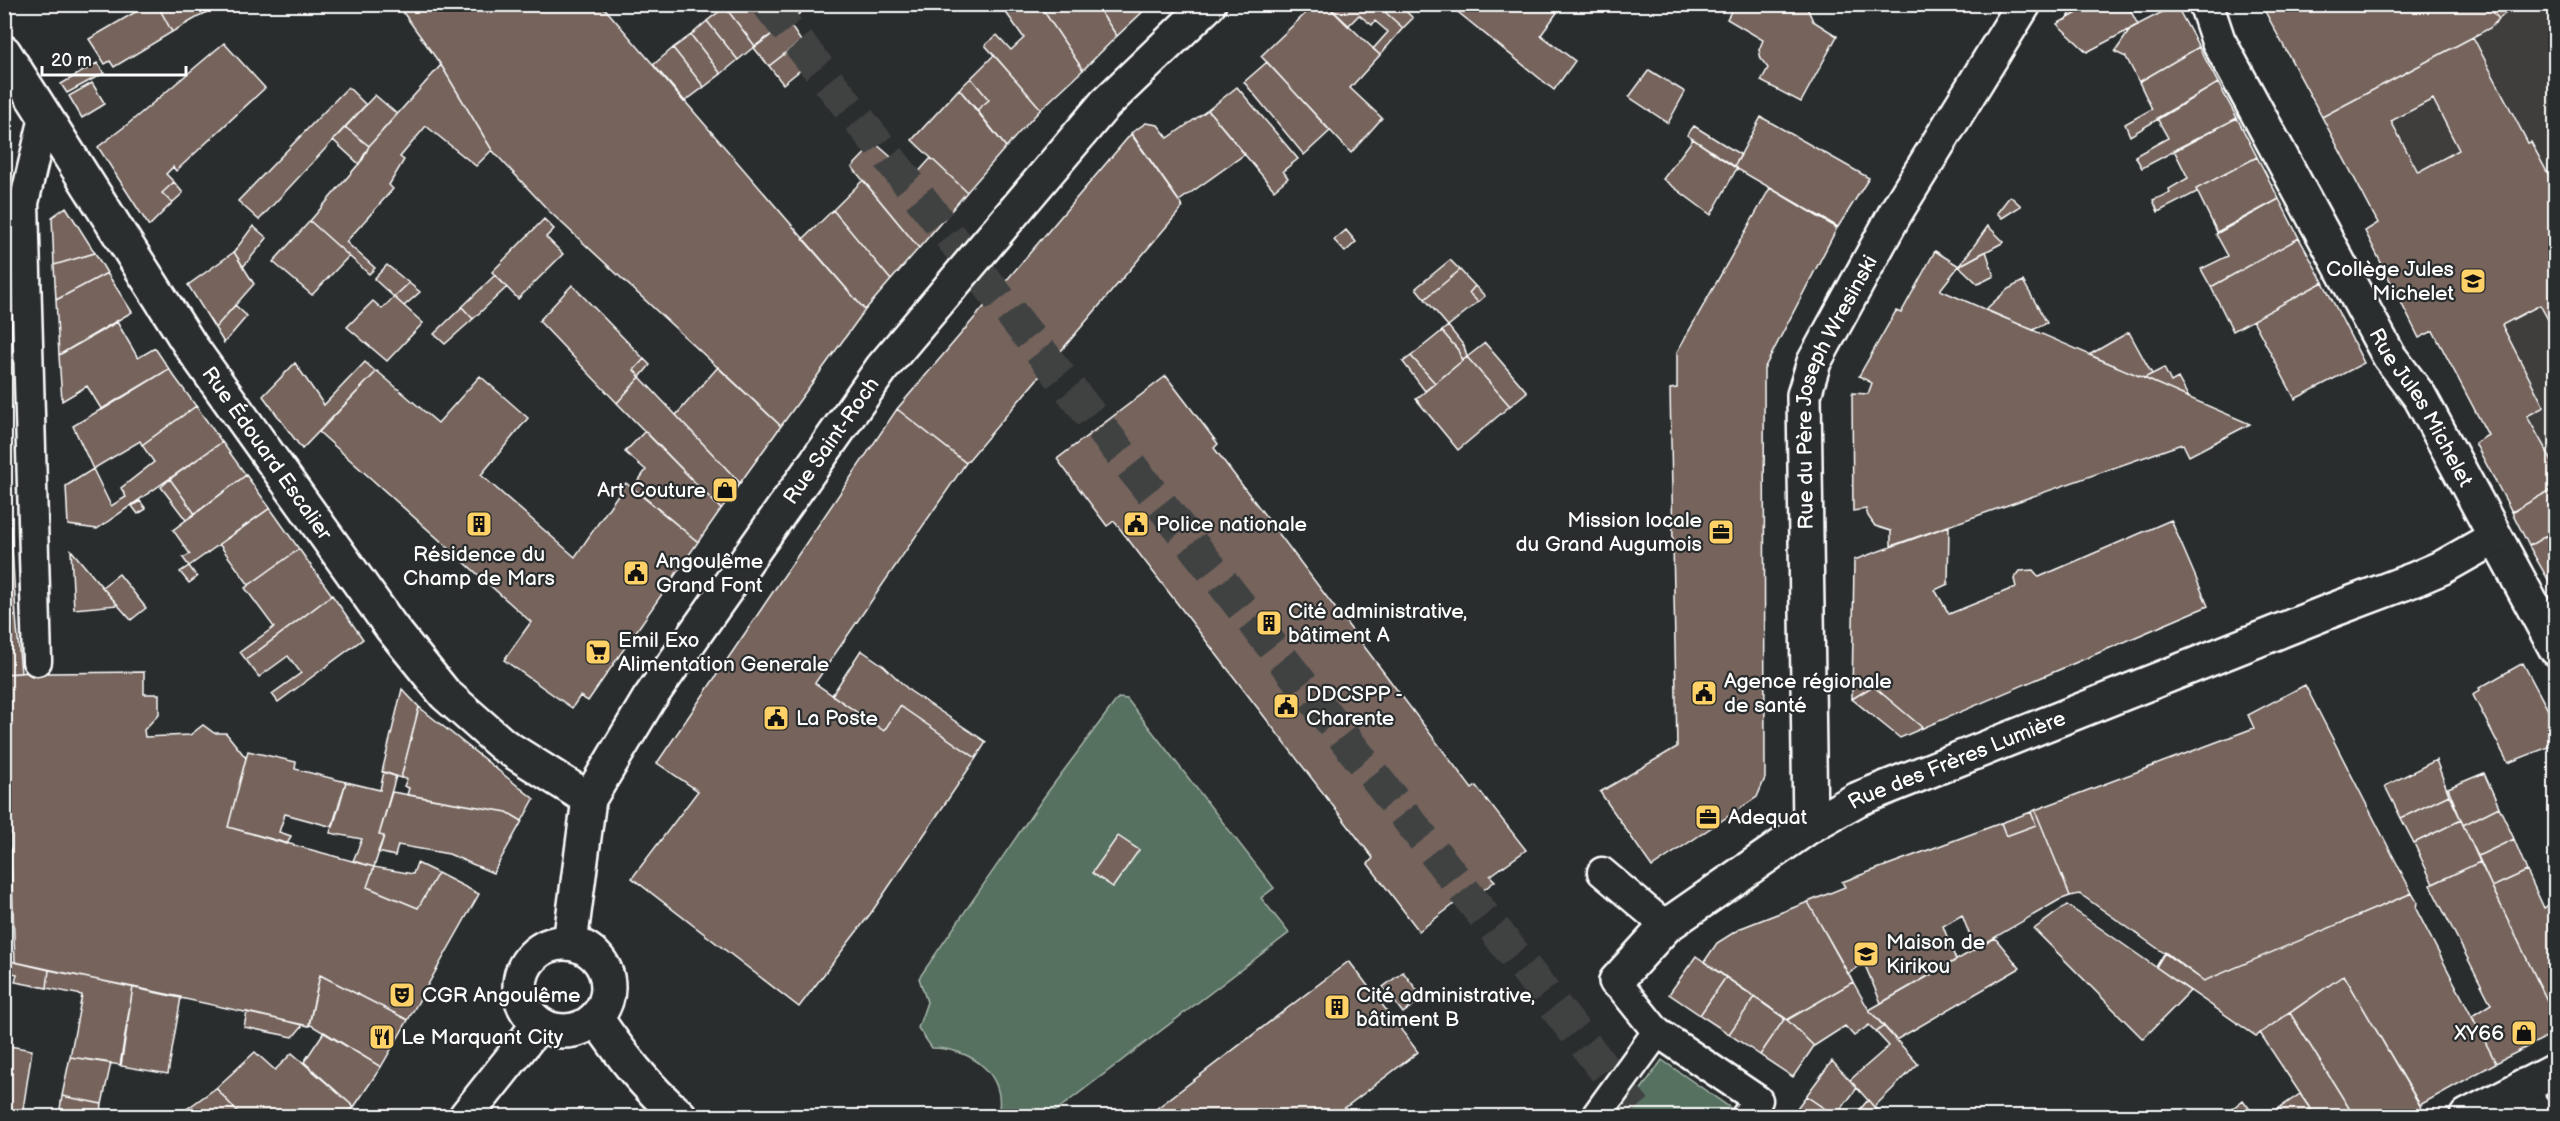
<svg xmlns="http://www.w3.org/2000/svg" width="2560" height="1121" viewBox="0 0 2560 1121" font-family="'Balsamiq Sans',sans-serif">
<rect width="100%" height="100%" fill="#2a2d2e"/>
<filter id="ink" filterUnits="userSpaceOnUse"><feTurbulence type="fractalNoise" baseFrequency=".0167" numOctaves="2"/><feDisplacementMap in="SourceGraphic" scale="12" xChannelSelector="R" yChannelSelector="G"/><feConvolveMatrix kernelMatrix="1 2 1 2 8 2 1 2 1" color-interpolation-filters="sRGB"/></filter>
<g filter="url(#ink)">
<path fill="#403d3c" d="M2261 5H2486L2499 19 2516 5H2551L2555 7V487L2512 512 2475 443 2487 435 2378 223Z"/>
<path fill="#56715f" stroke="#aab8af" stroke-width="1.5" d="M1118 698 1127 699 1274 888 1261 898 1289 933 1049 1116H998C1007 1074 971 1048 932 1048L918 1028 927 1002 919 978 1044 797Z
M1662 1060 1732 1109 1727 1116H1622Z"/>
<path fill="#74635c" stroke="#fff" stroke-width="1.5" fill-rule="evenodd" d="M149 4H157L172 32 114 67 110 61 105 64 89 39Z
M157 4H221L172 32Z
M397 4H601L865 310 781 426 550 212 492 150 441 65Z
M729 4H751L772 34 755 46 725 7Z
M751 4H777L788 22 772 34Z
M777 4H804L807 8 788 22Z
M1000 4H1039L1083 70 1041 109 985 45 997 35 1011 50 1024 38Z
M1039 4H1095L1117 36 1083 70Z
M1095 4H1151L1117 36Z
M1301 4H1326L1380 55 1350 88 1382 118 1351 153 1261 56 1308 11Z
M1326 4H1376L1403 28 1380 55 1373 49 1388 32 1375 21 1372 25 1359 15 1348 26Z
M1376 4H1398L1413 18 1403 28Z
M1448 4H1563L1541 35 1575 61 1554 90Z
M1735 4H1811L1808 10 1813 21 1837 36 1801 102 1761 81 1768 68 1761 59 1759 50 1763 40 1727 19Z
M2076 4H2093L2067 19Z
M2093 4H2127L2138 25 2087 52 2057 24Z
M2261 4H2486L2499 19 2490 28 2322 117Z
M2490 4H2516L2499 19 2488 7Z
M2176 5 2199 47 2139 82 2126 57 2115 52 2131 28Z
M725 7 755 46 738 60 707 21Z
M707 21 738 60 721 74 691 35Z
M788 22 801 41 769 66 754 48Z
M691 35 721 74 704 87 673 48Z
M2473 37 2528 143 2531 142 2556 189V334L2540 305 2502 325 2544 407 2527 416 2556 468V487L2512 512 2475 443 2488 435 2433 331 2419 338 2365 231 2378 223 2322 117ZM2433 99 2459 150 2418 172 2391 121Z
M801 41 814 59 783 84 769 66Z
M224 43 265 88 176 171 173 167 166 174 174 182 162 193 172 203 149 226 98 147 128 124Z
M2199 47 2218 83 2130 136 2125 124 2152 109 2139 82Z
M673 48 704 87 684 102 653 65Z
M994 55 1041 109 1006 147 977 110 989 100 971 78Z
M1267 62 1330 131 1304 155 1244 82Z
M97 63 104 73 67 93 61 84Z
M441 65 492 150 476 166 426 126 400 157 404 160 389 185 393 189 346 242 375 268 369 274 310 221 363 159 369 146Z
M1649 70 1685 92 1668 123 1629 97Z
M971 78 989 100 977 110 959 89Z
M92 83 105 104 82 118 69 96Z
M2218 83 2237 118 2142 168 2135 156 2168 138 2157 118Z
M348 87 366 105 259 220 238 201Z
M1237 87 1298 159 1283 171 1288 178 1274 190 1208 110Z
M959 89 1006 147 967 192 912 140Z
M375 95 397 114 369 146 345 127Z
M1208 110 1245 154 1179 201 1131 133 1146 123 1158 125 1168 138Z
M1761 117 1869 178 1838 227 1734 167Z
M2237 118 2257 157 2196 189 2197 192 2158 212 2153 200 2170 193 2169 189 2188 178 2174 150Z
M1694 126 1741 155 1734 167 1687 135Z
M345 127 369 146 359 164 333 140Z
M1131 134 1183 207 966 463 897 409Z
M1693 139 1737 168 1711 215 1663 179Z
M875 143 914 177 931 158 967 192 919 248 852 167Z
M2257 157 2279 199 2217 232 2196 189Z
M863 180 919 248 891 280 833 210Z
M174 182 183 193 172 203 162 193Z
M1770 188 1837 228 1764 369 1765 778 1757 797 1652 867 1600 792 1677 747 1670 389 1677 388V352Z
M2010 196 2021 206 2002 218 1997 213Z
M2279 199 2299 238 2211 287 2201 269 2228 256 2216 234Z
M66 207 95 253 54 265 52 217Z
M833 210 891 280 865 310 803 239Z
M544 219 554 229 546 237 563 254 518 299 492 272Z
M310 221 349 256 312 295 273 262Z
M253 226 267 238 243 267 234 252Z
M1988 226 2004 242 1959 266 1973 247Z
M1346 230 1356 242 1345 252 1334 240Z
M2299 238 2323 282 2233 331 2211 287Z
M1935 251 1959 266 1940 290 2250 424 2189 456 2183 444 2179 445 1891 546V531L1875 526 1868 516 1866 509 1853 511 1852 393 1868 394 1872 383 1859 376 1896 311 1901 313Z
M1986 251 1994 276 1978 284 1959 266Z
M234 252 254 284 215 328 188 285Z
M95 253 107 273 56 300 54 265Z
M1450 260 1460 270 1425 299 1416 288Z
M387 265 409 283 394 297 374 279Z
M1460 270 1475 286 1469 293 1478 302 1448 326 1425 299Z
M107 273 132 312 59 355 56 300Z
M495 275 507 287 473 319 462 307Z
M2023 281 2047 323 2033 330 1985 310 2008 289Z
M2323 282 2364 363 2295 399 2253 320Z
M409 283 420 292 404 306 394 297Z
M572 285 644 359 634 370 640 377 617 403 539 321Z
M1475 286 1485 296 1478 302 1469 293Z
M394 297 423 323 387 361 347 327 373 301 382 309Z
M235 305 247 316 224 343 215 328Z
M462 307 473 319 445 344 434 334Z
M117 322 138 358 155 348 169 369 102 410 87 386 62 401 59 355Z
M1448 326 1464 346 1467 357 1462 361 1458 350 1442 331Z
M1442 331 1458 350 1462 361 1435 383 1411 356Z
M2129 332 2152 374 2144 378 2089 355Z
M1485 343 1527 392 1510 406 1467 357Z
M1411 356 1435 383 1425 391 1403 362Z
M1467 357 1510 406 1458 450 1416 399Z
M644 359 650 365 640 377 634 370Z
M365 362 376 372 302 449 263 396 295 363 324 405Z
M718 367 781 426 740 483 676 415Z
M2164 368 2171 382 2178 378 2189 398 2144 378Z
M169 369 196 406 142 445 140 441 93 469 73 426Z
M377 371 438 423 480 376 528 418 481 475 575 557 626 483 698 542 588 701 580 696 572 708 504 660 531 622 319 432Z
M1166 376 1218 444 1214 448 1472 789 1476 786 1526 850 1490 876 1495 881 1482 891 1478 886 1419 931 1368 864 1373 858 1114 521 1107 526 1057 459Z
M640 377 740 483 721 509 617 403Z
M196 406 222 442 97 529 68 525 66 486 93 469 111 506 126 497 121 488 154 462 142 445Z
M897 409 966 463 815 683 884 731 900 706 976 758 871 913 799 1007 632 878 698 791 657 763Z
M5 421 16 616H4V421Z
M645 431 721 509 698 542 633 488 646 470 625 452Z
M222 442 246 475 195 514 170 479Z
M246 475 270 508 189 566 183 558 190 554 173 530Z
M170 479 195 514 186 520 161 487Z
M2556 487V530L2529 546 2512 512Z
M140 501 146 509 138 514 132 506Z
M270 508 299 549 249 585 219 544Z
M2171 520 2208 606 1923 728 1873 686 1852 699 1854 560 1949 526 1948 584 1935 590 1949 614 2016 587 2014 579 2020 571 2033 570 2039 577Z
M2556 530V579L2550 583 2529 546Z
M299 549 332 595 246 660 240 652 274 627 245 588Z
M71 550 102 587 118 605 74 609Z
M189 566 197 577 189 583 180 572Z
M119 574 146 608 131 620 102 587Z
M332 595 363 639 278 702 272 694 301 673 288 656 259 677 246 660Z
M4 616H16L21 673 4 674Z
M861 650 884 666 910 691 986 742 976 758 900 706 884 731 832 695Z
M2523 663 2556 725V744L2508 763 2473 695 2480 690 2479 688Z
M48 671V673L144 672V694H159V714L144 730 145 737 190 735 203 725 214 733H226L246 758 228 827 374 867 367 887 418 908 438 873 479 894 408 1020 320 975 309 1026 15 962 4 674Z
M2305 685 2412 893 2204 981 2080 894 2070 896 2035 810 2254 728 2248 715Z
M1873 686 1923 728 1900 738 1852 699Z
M402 689 419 707 401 778 382 772Z
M419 707 534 799 522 821 507 812 407 795 409 788 404 786 407 779 401 778Z
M4 742H7L9 801 4 802Z
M248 751 296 762 295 769 346 782 333 827 285 814 279 832 291 836 287 844 228 827Z
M2436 760 2449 795 2401 818 2385 786Z
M384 772 396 776 379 835 384 836 374 867 353 861 362 839 330 833 346 782 380 790Z
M2484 773 2499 807 2463 825 2448 788Z
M392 792 507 812 522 821 493 873 449 854 398 845 395 856 378 852 384 836 379 835Z
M2449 795 2461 820 2414 843 2401 818Z
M2499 807 2514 839 2478 856 2463 825Z
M2035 810 2070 896 2059 900 1975 949 1962 915 1943 926 1956 960 1881 1003 1864 963 1848 974 1808 902 1845 887 1842 882 2001 823 2006 836 2036 825 2031 812Z
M2031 812 2036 825 2006 836 2001 823Z
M2461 820 2480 862 2433 884 2414 843Z
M1118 836 1139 850 1113 887 1092 873Z
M2514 839 2527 871 2492 887 2478 856Z
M2480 862 2556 1019V1032L2496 1063 2472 1016 2491 1004 2430 885Z
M417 863 438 873 418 908 367 887 374 867 413 874Z
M2527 871 2544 908 2556 899V1019L2492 887Z
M2412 893 2417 902 2416 909 2496 1063 2420 1105 2344 975 2256 1036 2156 967 2165 952 2204 981Z
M1808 902 1853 982 1787 1020 1704 962 1717 943 1741 928Z
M2067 905 2190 991 2143 1039 2034 929Z
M1995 938 2020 968 1896 1040 1869 1010Z
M1696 956 1726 977 1700 1015 1669 994Z
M10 961 49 970 47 988 15 982 17 974 8 972Z
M1349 961 1418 1052 1334 1116H1147Z
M49 970 133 987 120 1065 70 1057 82 995 47 988Z
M1403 972 1423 998 1403 1013 1383 987Z
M320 975 408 1020 381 1067 309 1024Z
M2344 975 2422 1109 2413 1116H2354L2290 1013Z
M1726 977 1755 997 1729 1034 1700 1015Z
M1853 982 1869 1010 1884 1026 1876 1032 1869 1025 1854 1036 1845 1026 1814 1046 1787 1020Z
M133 987 181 997 168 1074 121 1066Z
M1755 997 1785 1018 1760 1055 1729 1034Z
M247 1012 303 1025 293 1037 244 1027Z
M2290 1013 2354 1116H2315L2260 1033Z
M1785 1018 1814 1046 1793 1077 1760 1055Z
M1884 1026 1918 1064 1874 1107 1850 1080 1889 1046 1876 1032Z
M324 1032 381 1067 354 1107 304 1062Z
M4 1045 32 1050 22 1116H4Z
M255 1052 275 1070 292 1053 354 1107 344 1116H241L216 1088Z
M70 1057 111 1063 102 1104 62 1096Z
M1832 1061 1857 1088 1836 1116 1806 1096Z
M216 1088 241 1116H177Z
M2300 1094 2315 1116H2266L2282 1106Z
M62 1096 102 1104 100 1116H59Z
M1806 1096 1835 1116H1791Z
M1868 1100 1874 1107 1883 1116H1860L1857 1113Z
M2243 1100 2255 1116H2223Z"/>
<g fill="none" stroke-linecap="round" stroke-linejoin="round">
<path stroke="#3f4243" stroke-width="33" stroke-dasharray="33 16" stroke-linecap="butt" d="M768 4 1641 1116"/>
<g stroke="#fff" stroke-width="33">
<path id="lane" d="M37 661 24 203 44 117
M1602 872 1666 926
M1657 1032 1758 1100 1746 1116
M1596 1116 1657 1032 1616 981"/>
</g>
<g stroke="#fff" stroke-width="38">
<g id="street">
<path id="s1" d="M2206 4 2218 40 2389 356 2420 397 2556 649"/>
<path id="s2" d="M4 52 190 345 391 627 445 694 503 745 589 799"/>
<path id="s3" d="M1810 826 1804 395 1814 362 1896 212 2024 4"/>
<circle cx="564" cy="987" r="44"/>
<path id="s4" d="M570 943 589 799 649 699 882 368 1105 104 1209 4"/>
<path id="s5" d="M1616 981 1666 926 1810 826 1858 799 2330 611 2415 579 2443 567 2494 538"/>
<path d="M596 1018C622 1056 645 1086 680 1116"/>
<path d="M2523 1086 2531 1106 2540 1116"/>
<path d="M466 1116 539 1024"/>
<path d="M2467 1116 2556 1070"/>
</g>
</g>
<use href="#lane" stroke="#2a2d2e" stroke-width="28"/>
<use href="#street" stroke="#2a2d2e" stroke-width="33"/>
</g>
</g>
<defs>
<g id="school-square" transform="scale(1.35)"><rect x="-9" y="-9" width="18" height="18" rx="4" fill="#ffd166" stroke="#2a2d2e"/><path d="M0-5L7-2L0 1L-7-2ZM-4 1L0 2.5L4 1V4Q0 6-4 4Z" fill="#111"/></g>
<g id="shop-square" transform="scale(1.35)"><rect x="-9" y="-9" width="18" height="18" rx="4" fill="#ffd166" stroke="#2a2d2e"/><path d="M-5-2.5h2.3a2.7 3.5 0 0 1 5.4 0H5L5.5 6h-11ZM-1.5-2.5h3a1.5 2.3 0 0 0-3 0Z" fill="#111"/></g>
<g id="building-square" transform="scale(1.35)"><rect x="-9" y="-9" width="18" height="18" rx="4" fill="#ffd166" stroke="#2a2d2e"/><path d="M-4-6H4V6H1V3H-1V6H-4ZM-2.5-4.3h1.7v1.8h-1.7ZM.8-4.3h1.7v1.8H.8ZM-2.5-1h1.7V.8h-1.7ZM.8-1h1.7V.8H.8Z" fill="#111"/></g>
<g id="civic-square" transform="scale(1.35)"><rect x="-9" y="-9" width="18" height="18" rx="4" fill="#ffd166" stroke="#2a2d2e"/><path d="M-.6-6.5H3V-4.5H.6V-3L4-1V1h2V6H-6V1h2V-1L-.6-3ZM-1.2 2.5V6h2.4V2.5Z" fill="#111"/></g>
<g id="office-square" transform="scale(1.35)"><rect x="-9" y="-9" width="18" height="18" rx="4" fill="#ffd166" stroke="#2a2d2e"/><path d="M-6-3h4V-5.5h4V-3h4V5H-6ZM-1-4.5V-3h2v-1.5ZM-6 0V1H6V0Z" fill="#111"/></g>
<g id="supermarket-square" transform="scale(1.35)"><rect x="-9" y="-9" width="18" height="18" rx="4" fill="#ffd166" stroke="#2a2d2e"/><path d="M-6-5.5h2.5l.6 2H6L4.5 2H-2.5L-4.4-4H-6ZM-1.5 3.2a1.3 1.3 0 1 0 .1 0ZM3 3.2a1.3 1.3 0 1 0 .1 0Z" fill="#111"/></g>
<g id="theatre-square" transform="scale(1.35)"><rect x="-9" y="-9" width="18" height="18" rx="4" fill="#ffd166" stroke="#2a2d2e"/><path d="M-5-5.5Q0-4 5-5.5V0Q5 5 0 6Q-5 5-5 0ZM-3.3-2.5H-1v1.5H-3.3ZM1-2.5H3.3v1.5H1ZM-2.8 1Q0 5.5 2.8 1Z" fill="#111"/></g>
<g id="restaurant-square" transform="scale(1.35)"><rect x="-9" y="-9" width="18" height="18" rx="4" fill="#ffd166" stroke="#2a2d2e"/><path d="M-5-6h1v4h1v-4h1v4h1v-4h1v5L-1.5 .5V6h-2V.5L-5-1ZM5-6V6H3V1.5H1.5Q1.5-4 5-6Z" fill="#111"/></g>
</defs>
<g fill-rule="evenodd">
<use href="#school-square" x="2473" y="281"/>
<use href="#shop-square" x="725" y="490"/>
<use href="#building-square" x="479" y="524"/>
<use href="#civic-square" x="1136" y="524"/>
<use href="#office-square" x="1721" y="532"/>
<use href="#civic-square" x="636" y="573"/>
<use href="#building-square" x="1269" y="623"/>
<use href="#supermarket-square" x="598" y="652"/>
<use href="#civic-square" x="1704" y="693"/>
<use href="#civic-square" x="1286" y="706"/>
<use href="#civic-square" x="776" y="718"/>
<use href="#office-square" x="1708" y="817"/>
<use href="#school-square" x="1866" y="954"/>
<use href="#theatre-square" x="402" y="995"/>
<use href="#building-square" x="1337" y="1007"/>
<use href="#shop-square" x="2524" y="1033"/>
<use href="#restaurant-square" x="382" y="1037"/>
</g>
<g text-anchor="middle" stroke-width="4.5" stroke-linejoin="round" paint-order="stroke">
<g font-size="21" fill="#fff" stroke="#2a2d2e" text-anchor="start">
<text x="2454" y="276" text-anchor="end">Collège Jules<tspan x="2454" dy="24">Michelet</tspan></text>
<text x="706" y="497" text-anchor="end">Art Couture</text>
<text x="1702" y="527" text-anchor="end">Mission locale<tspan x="1702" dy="24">du Grand Augumois</tspan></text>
<text x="1156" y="531">Police nationale</text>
<text x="479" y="561" text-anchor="middle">Résidence du<tspan x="479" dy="24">Champ de Mars</tspan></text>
<text x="656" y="568">Angoulême<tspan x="656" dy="24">Grand Font</tspan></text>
<text x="1288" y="618">Cité administrative,<tspan x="1288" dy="24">bâtiment A</tspan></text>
<text x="618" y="647">Emil Exo<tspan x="618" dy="24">Alimentation Generale</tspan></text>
<text x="1724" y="688">Agence régionale<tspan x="1724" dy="24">de santé</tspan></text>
<text x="1306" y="701">DDCSPP -<tspan x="1306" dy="24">Charente</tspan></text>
<text x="796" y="725">La Poste</text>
<text x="1728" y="824">Adequat</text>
<text x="1886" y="949">Maison de<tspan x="1886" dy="24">Kirikou</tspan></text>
<text x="422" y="1002">CGR Angoulême</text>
<text x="1356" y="1002">Cité administrative,<tspan x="1356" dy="24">bâtiment B</tspan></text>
<text x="2504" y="1040" text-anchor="end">XY66</text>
<text x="401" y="1044">Le Marquant City</text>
</g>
<g font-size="21" fill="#fff" stroke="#2a2d2e">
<text dy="7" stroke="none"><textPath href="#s3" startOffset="441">Rue du Père Joseph Wresinski</textPath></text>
<text dy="7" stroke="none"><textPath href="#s1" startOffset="458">Rue Jules Michelet</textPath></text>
<text dy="7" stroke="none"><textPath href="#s4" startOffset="578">Rue Saint-Roch</textPath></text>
<text dy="7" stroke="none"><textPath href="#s2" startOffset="480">Rue Édouard Escalier</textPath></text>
<text dy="7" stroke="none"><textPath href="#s5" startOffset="411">Rue des Frères Lumière</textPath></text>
</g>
</g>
<rect width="2560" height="1121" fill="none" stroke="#2a2d2e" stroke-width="24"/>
<rect x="12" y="12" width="2536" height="1097" fill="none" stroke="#fff" stroke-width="2" filter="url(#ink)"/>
<path d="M42 66v9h144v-9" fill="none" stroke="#ffffff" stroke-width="3"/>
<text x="51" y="66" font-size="18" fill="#ffffff" stroke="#2a2d2e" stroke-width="4.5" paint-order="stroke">20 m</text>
</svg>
